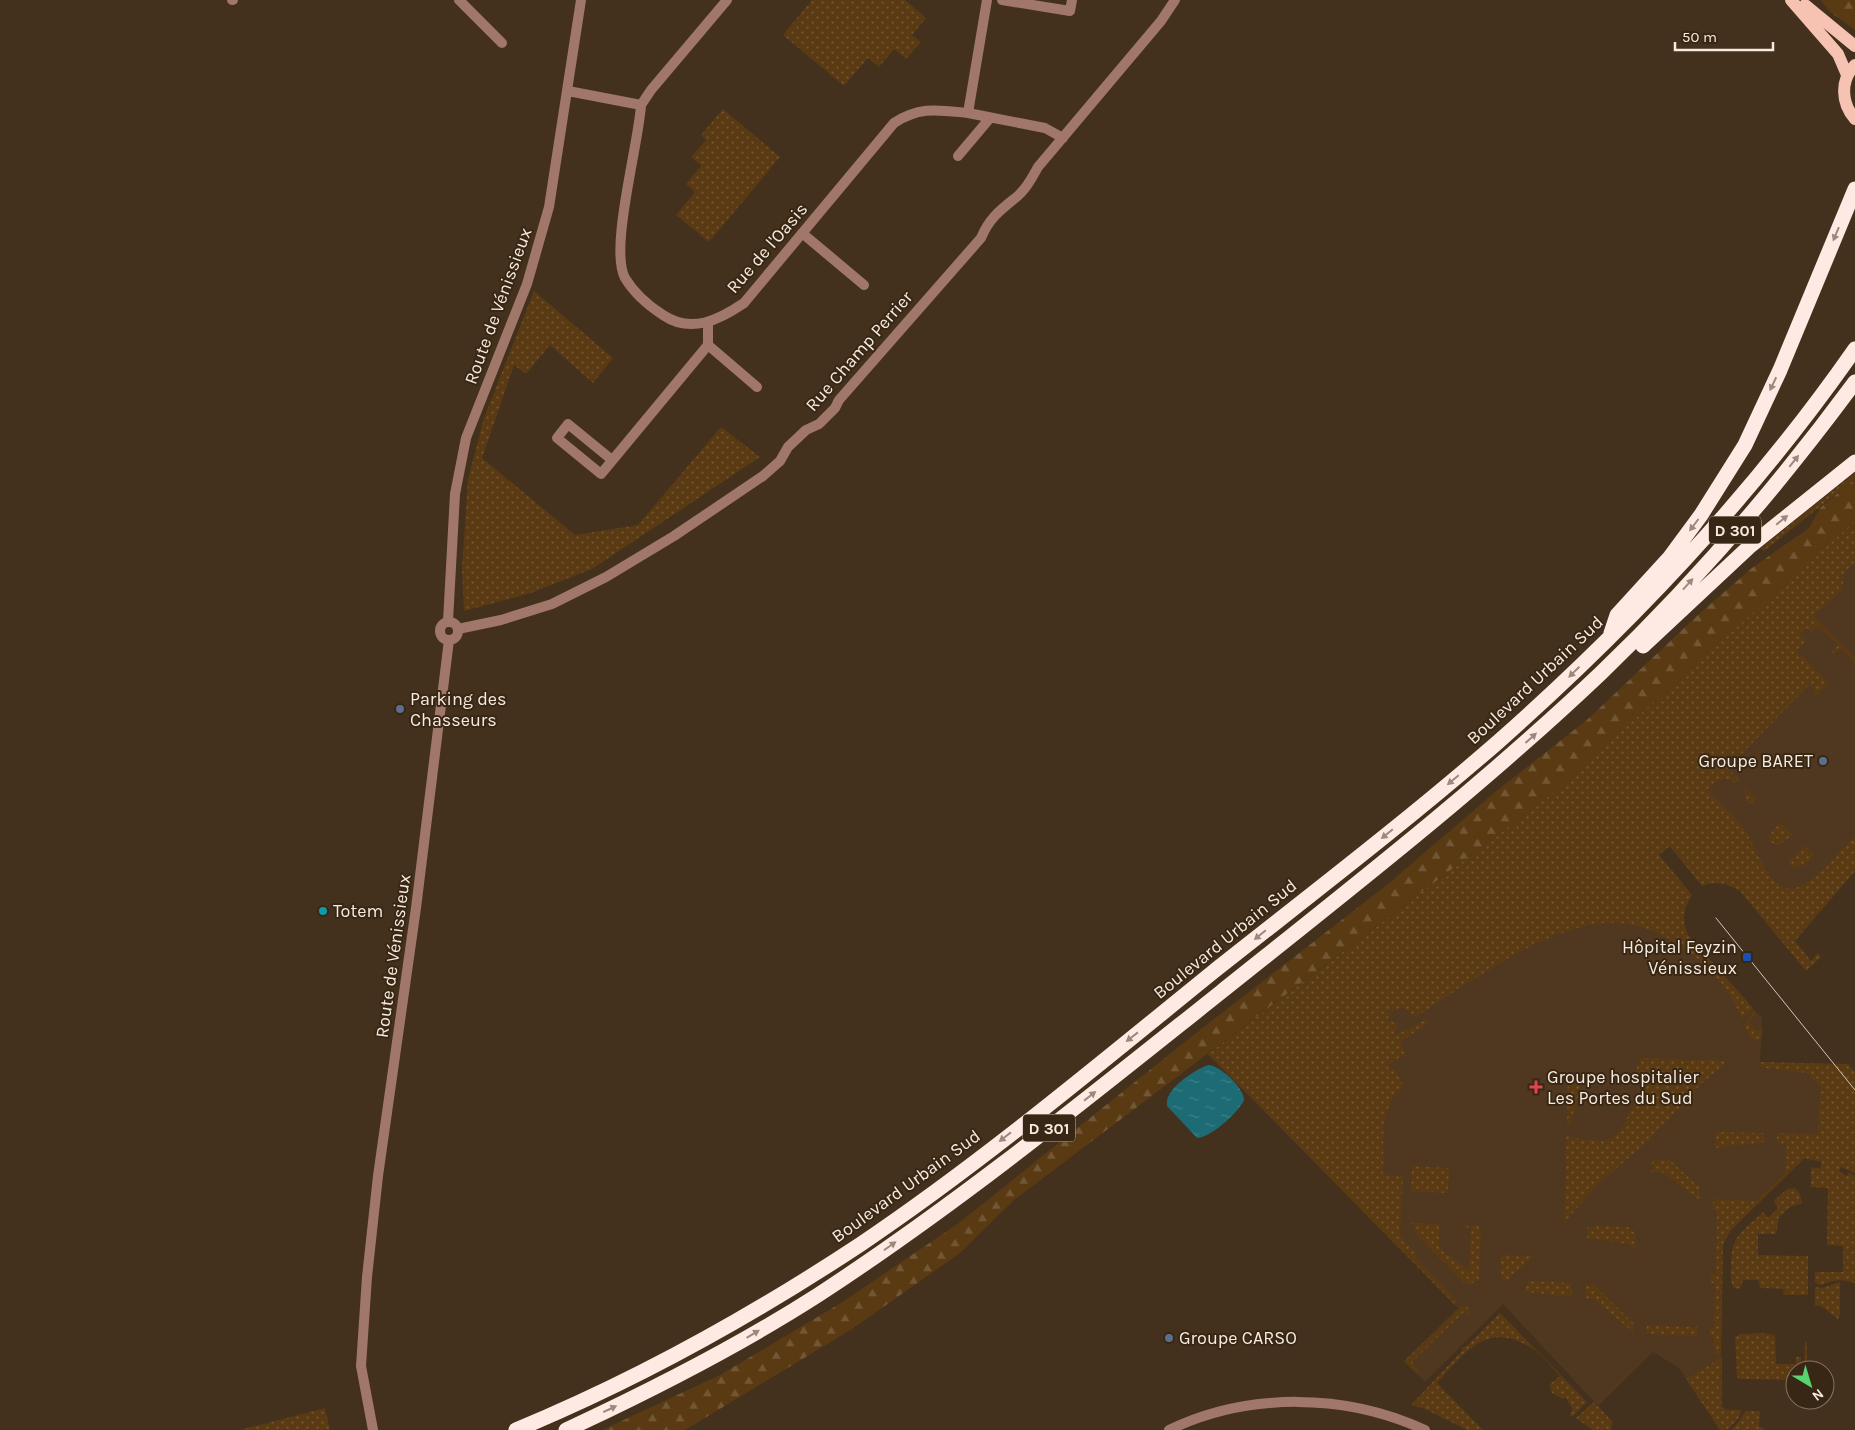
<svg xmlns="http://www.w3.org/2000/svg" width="1855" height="1430" viewBox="0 0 1855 1430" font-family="Karla,sans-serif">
<defs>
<pattern id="grass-dots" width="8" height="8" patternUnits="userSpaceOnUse" patternTransform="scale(1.25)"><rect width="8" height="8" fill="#5a3a13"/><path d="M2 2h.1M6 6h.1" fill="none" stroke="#725735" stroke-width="1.8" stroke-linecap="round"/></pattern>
<pattern id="forest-firs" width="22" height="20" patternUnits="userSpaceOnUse" patternTransform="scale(1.25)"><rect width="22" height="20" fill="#5a3a13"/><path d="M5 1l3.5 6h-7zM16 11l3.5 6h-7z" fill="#725735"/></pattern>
<pattern id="water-ripples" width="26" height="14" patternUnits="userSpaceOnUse" patternTransform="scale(1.25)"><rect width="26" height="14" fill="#1d6b75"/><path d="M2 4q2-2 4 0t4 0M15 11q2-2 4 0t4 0" fill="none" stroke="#3f8088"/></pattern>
</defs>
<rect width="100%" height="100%" fill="#43311d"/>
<path fill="#4f381f" d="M1855 547V844L1769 926 1740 891 1727 884 1709 883 1702 886 1669 846 1659 855 1692 895 1629 832Z
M1547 799 1762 1018 1760 1062 1807 1063 1854 1111 1731 1230 1723 1244 1721 1358 1686 1379 1679 1368 1653 1352 1598 1406 1503 1304 1425 1382 1404 1361 1458 1308 1208 1054Z"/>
<path fill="url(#grass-dots)" d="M812 0H905L926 18 912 35 921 42 906 59 894 49 879 67 868 58 844 86 783 35Z
M723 109 780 157 709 242 676 215 695 192 686 184 701 166 691 157 706 140 701 135Z
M534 291 613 358 593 383 550 345 526 374 514 365 482 458 575 535 638 525 721 427 760 457 592 569 531 593 464 611 462 569 468 480 484 418Z
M1855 473V479L1764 551 1760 549Z
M1855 521V562L1843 574V589L1814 616 1855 657V662L1841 649 1834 654 1832 651 1838 645 1818 626 1811 632 1808 628 1800 633 1806 641 1797 651 1829 683 1815 697 1813 694 1815 690 1809 685 1728 768 1740 781 1735 783 1725 778 1715 782 1707 790C1719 802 1732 814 1742 826 1758 845 1769 905 1805 884 1819 877 1842 848 1855 836V871L1795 941 1811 961 1818 953 1821 957 1806 971 1740 891C1727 884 1716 880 1702 886L1670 846 1659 855 1692 895C1683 908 1682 921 1688 935L1753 1008 1742 1019C1731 991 1710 967 1685 949 1666 936 1643 924 1619 923 1553 919 1470 983 1415 1017L1402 1007 1391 1012 1387 1021 1398 1023 1395 1032 1396 1035 1425 1020 1429 1023 1400 1042 1406 1054 1387 1065 1390 1070 1394 1068 1404 1086C1377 1107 1385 1145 1383 1175L1403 1176 1400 1236 1417 1254 1416 1258 1458 1302 1455 1305 1208 1054 1554 792 1681 672Z
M1745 787 1758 800 1749 804 1745 801Z
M1780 822 1793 835 1777 846 1769 841V835Z
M1805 846 1814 855 1804 865 1792 868 1788 863 1790 860Z
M1755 1011 1754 1017 1749 1022 1758 1032 1762 1027 1761 1042 1749 1037 1744 1024Z
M1640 1058 1725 1061V1064L1702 1083 1646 1143 1598 1184 1564 1223 1566 1136C1578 1138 1590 1141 1602 1141 1624 1141 1635 1097 1643 1080L1634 1076Z
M1759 1062 1848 1064 1855 1072V1173L1841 1167 1839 1171 1847 1176 1849 1172 1855 1176V1283C1842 1279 1834 1279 1821 1285L1815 1283V1272H1843V1246L1827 1245 1828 1188 1811 1187V1167L1820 1169 1822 1162 1804 1158 1731 1230 1723 1244 1721 1354 1715 1355 1714 1338 1709 1337V1328L1714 1327 1715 1283H1711V1274H1716L1717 1213 1713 1209V1199L1756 1201 1785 1174 1787 1143 1777 1144V1133L1818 1134 1820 1086 1807 1073 1759 1067Z
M1568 1075 1583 1077 1570 1125H1567Z
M1716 1132 1764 1133 1765 1142 1715 1148Z
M1653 1159 1670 1160 1700 1188V1200L1662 1172H1651Z
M1412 1166 1449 1168 1448 1193 1411 1191Z
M1795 1188 1800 1194 1802 1203 1790 1207 1779 1217 1776 1234H1758V1255L1808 1256V1295H1784L1783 1289 1760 1288 1758 1280H1743L1740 1289 1734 1288C1730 1282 1731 1275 1731 1268 1731 1235 1740 1234 1763 1212L1768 1218 1778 1208 1774 1201 1787 1189Z
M1412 1223 1439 1224V1248L1469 1270 1471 1228 1462 1227V1225H1479L1481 1229 1479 1280 1469 1284 1463 1282 1416 1234Z
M1598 1226 1629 1227 1636 1235V1251L1628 1244 1587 1238V1228Z
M1500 1255 1533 1256 1505 1282 1501 1277Z
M1529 1281 1572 1283V1297L1523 1292Z
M1840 1282V1314L1838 1319 1821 1306H1815V1287L1822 1288Z
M1586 1284H1593L1634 1324 1633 1332 1595 1300 1585 1298Z
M1465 1304 1469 1309 1471 1318 1464 1312 1412 1362 1418 1370 1416 1373 1404 1361Z
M1500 1313 1587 1402 1572 1417 1570 1414 1573 1411 1566 1397 1563 1399 1552 1393 1549 1385 1560 1376C1551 1368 1543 1355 1533 1349 1488 1320 1467 1350 1437 1383L1483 1430H1467L1425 1409 1411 1405 1462 1351V1348L1467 1346Z
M1647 1325 1697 1327V1336L1646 1334Z
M1763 1333 1775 1335 1776 1364H1796V1357H1801V1365L1805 1370H1795V1380L1740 1379 1737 1377 1735 1338 1740 1334Z
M1805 1342H1807V1361H1815V1370H1809L1804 1364Z
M1722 1357V1406L1726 1410H1742L1738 1419 1727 1430H1720L1686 1379Z
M1594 1402 1612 1421 1611 1430H1593L1576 1418Z
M325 1408 330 1430H240Z
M1745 1411H1760L1759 1427H1763L1764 1430H1731L1741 1419Z"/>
<path fill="url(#forest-firs)" d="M1821 0H1855V30L1829 11Z
M1855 479V521L1554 792 1014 1200 960 1253 852 1329 685 1430H602L720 1375 841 1303 959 1223 1191 1037 1388 884 1494 793 1588 719 1699 614 1752 568 1809 528 1820 508Z"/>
<path fill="url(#water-ripples)" d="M1208 1065C1220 1065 1244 1088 1244 1100 1239 1112 1210 1138 1197 1138L1167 1106C1164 1089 1193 1071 1208 1065Z"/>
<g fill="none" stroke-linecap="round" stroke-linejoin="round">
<path stroke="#a1776a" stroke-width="10" d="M232 0H233
M459 0 502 43
M727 0 651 90 641 105C639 143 609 249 625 278 634 293 649 306 663 315 691 334 719 320 744 303L894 123C920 106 938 110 968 113L987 0
M1002 0 1070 11 1072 0
M568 91 641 105
M968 113 1045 128 1063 138
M958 156 990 118
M802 233 864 285
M708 345 757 387
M612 460 568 424 557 438 601 474 708 345V323
M448 621 455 494 466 438 527 284 549 207 581 0
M440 631a9 9 0 1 1 18 0a9 9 0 1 1-18 0Z
M458 629 501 620 552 604 606 577 674 536 763 476 780 461 788 447 806 430 819 424 835 408 839 400 981 238C989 219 999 211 1014 199 1025 191 1032 178 1038 167L1161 21 1175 0
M373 1430 361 1366 367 1277 378 1176 416 908 449 640
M1169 1430C1248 1392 1346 1393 1425 1430"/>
<path stroke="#f6c3b3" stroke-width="12" d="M1791 0 1838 54 1847 75
M1805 5 1855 46
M1855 65C1840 80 1841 103 1855 119"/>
<path stroke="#ffeae3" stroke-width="15" d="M1611 633 1617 615 1670 557 1701 515 1745 445 1780 370 1855 189
M1643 646 1749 547 1855 462
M516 1430C637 1380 752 1316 861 1244 984 1161 1098 1065 1213 972 1309 896 1406 822 1498 742 1630 625 1754 494 1855 349
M566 1430C652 1390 737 1347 818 1295 959 1203 1089 1097 1221 992 1350 889 1481 787 1601 673 1694 584 1779 485 1855 382"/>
<path stroke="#d3c6b8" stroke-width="1" d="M1716 918 1855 1090"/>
</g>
<defs><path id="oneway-solid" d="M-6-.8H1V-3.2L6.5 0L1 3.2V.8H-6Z" transform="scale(1.25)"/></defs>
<g fill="#9c887c">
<use href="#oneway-solid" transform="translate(1836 234) rotate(113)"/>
<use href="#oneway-solid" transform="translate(1773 384) rotate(115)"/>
<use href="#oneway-solid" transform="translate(1794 461) rotate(-51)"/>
<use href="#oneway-solid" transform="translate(1782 520) rotate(-39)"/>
<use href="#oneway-solid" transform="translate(1694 525) rotate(127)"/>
<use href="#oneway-solid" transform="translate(1688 584) rotate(-48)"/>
<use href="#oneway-solid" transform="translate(1574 672) rotate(136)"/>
<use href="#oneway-solid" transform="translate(1531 738) rotate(-42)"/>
<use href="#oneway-solid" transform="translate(1453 780) rotate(140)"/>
<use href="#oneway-solid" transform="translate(1387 834) rotate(141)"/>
<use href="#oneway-solid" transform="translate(1260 935) rotate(141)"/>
<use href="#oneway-solid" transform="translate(1132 1037) rotate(142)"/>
<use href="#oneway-solid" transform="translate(1090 1096) rotate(-38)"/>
<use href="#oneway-solid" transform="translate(1005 1137) rotate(142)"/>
<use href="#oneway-solid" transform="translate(890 1246) rotate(-35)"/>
<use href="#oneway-solid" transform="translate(753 1334) rotate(-31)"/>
<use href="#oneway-solid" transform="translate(610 1409) rotate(-25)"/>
</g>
<g fill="#5c6f8a" stroke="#382714" stroke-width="2">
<circle cx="400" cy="709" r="5"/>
<circle cx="1823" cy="761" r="5"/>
<circle cx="1169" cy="1338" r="5"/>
</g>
<circle fill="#0f9aa8" stroke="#382714" stroke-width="2" cx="323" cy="911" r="5"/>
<rect fill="#1a4fb4" stroke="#382714" stroke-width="2" x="1742" y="952" width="10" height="10" rx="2.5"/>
<path fill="#e0444e" stroke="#382714" stroke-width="2" d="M1533.5 1079.5h5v5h5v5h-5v5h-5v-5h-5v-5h5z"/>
<g text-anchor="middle" stroke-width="4" stroke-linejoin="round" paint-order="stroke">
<g fill="#382714" stroke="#beb0a2" stroke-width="1">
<rect x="1709" y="516.5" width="52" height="27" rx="4"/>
<rect x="1023" y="1114.5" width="52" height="27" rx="4"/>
</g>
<g font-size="16" font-weight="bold" fill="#f7ebdf">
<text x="1735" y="536">D 301</text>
<text x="1049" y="1134">D 301</text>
</g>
<g font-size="18" fill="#f7ebdf" stroke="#382714">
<text transform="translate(767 248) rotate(-49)" y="6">Rue de l'Oasis</text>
<text transform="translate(498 306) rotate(-70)" y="6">Route de Vénissieux</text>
<text transform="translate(859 351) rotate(-49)" y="6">Rue Champ Perrier</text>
<text transform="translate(1535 680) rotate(-43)" y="6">Boulevard Urbain Sud</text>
<text transform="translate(1225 939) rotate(-39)" y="6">Boulevard Urbain Sud</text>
<text transform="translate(393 956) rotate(-82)" y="6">Route de Vénissieux</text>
<text transform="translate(906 1186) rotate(-36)" y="6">Boulevard Urbain Sud</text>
</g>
<g font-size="18" fill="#f7ebdf" stroke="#382714" text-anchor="start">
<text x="410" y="705">Parking des<tspan x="410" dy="21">Chasseurs</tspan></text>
<text x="1813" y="767" text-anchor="end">Groupe BARET</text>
<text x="333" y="917">Totem</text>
<text x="1737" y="953" text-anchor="end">Hôpital Feyzin<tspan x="1737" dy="21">Vénissieux</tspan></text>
<text x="1547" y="1083">Groupe hospitalier<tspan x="1547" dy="21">Les Portes du Sud</tspan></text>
<text x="1179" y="1344">Groupe CARSO</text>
</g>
</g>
<g transform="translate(1810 1385) rotate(142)"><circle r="24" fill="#382714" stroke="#847565"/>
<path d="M0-4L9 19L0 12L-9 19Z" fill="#57d570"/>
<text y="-8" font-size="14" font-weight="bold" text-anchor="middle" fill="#f7ebdf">N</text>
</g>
<path d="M1675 42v8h98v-8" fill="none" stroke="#f7ebdf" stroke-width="2.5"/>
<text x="1682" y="42" font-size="15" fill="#f7ebdf" stroke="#382714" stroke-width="4" paint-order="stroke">50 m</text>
</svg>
